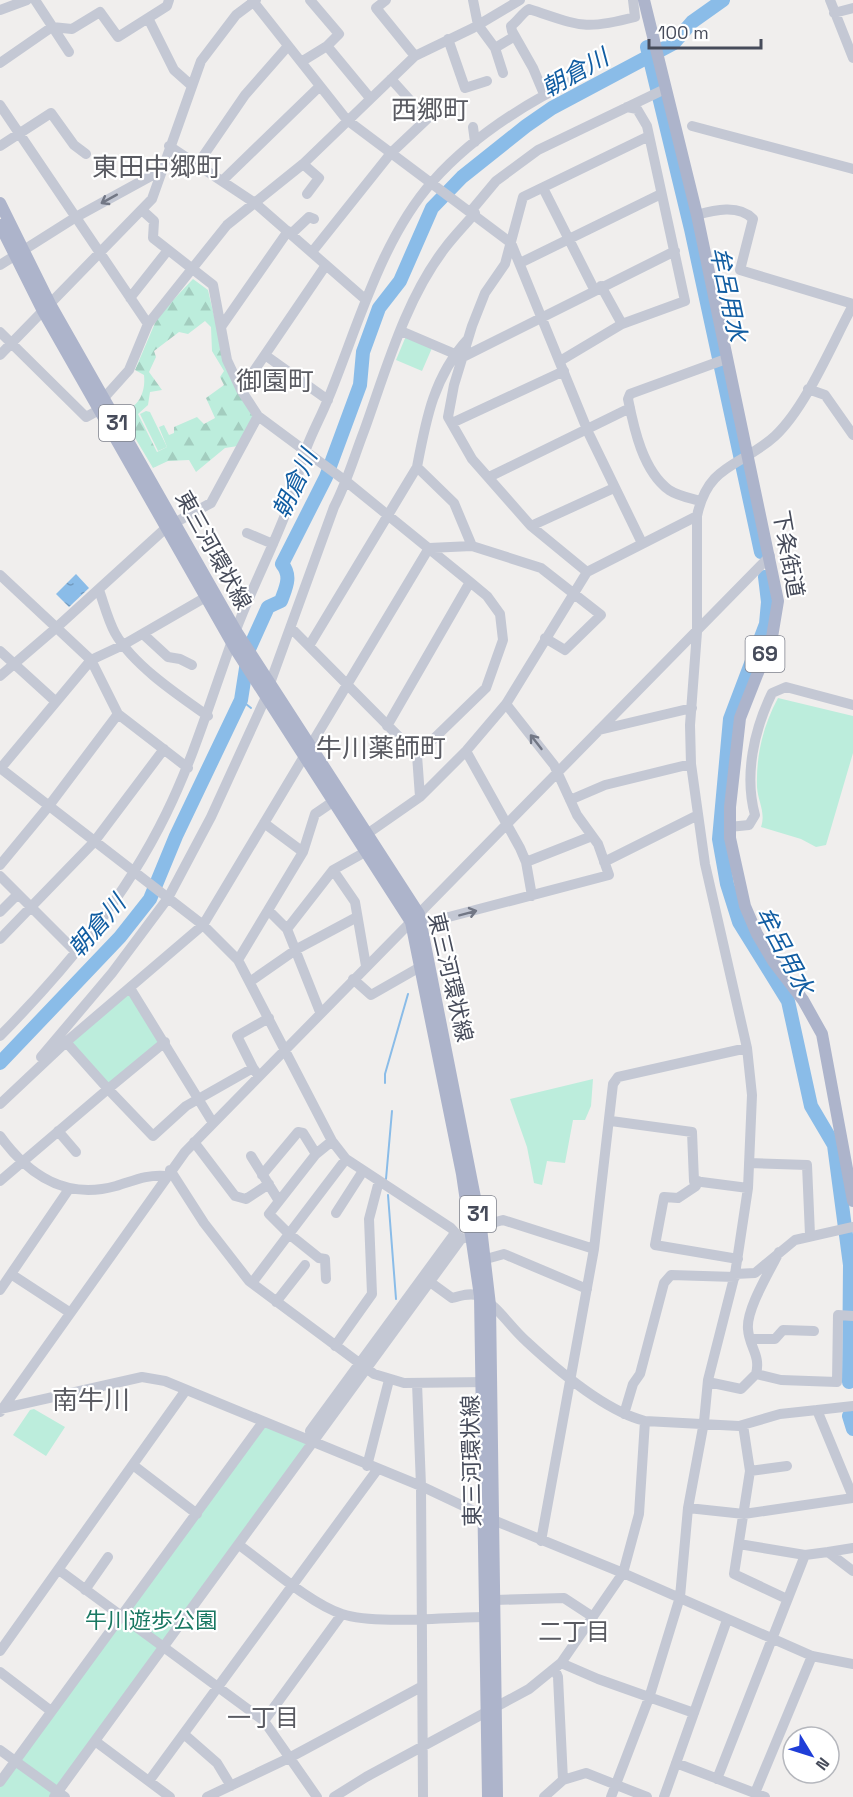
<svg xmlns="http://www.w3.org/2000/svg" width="853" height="1797" viewBox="0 0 853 1797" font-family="'Space Grotesk','Noto Sans JP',sans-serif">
<defs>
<pattern id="forest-firs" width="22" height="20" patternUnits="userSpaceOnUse" patternTransform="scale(1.5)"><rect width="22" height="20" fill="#bceddc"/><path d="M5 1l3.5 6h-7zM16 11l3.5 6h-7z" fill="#a3cdbf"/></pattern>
<pattern id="water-ripples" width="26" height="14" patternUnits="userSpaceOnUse" patternTransform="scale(1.5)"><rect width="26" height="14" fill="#8abce8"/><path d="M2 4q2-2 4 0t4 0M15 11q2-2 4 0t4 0" fill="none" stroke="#739bbf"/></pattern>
</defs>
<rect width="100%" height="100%" fill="#f0eeed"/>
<path fill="#bceddc" d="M406 336 432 348 422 371 396 360Z
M146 411 150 412 167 447 158 451 140 414Z
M778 698 853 716V753L826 845 816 847 801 839 761 827C766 812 758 802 757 787 756 755 763 726 778 698Z
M129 993 161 1041 109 1084 71 1042Z
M593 1079 591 1106 585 1120H573L565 1163 547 1161 542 1185 534 1183 527 1147 510 1099Z
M34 1409 65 1427 46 1456 13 1435 30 1410Z
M263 1422 312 1443 54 1797H0V1782Z"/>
<path fill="url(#forest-firs)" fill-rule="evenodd" d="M193 279 208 290 225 363 253 417 238 446 225 448 196 472 189 460 168 461 153 468 119 411C138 410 146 393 144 375L135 370 158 316ZM205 321 211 327 212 351 224 371 220 377 224 385 206 398 215 418 204 424 197 417 174 427V433L169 435 164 425 159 427 167 447 157 452 138 414 148 405 150 392 162 390 149 372 156 357 154 351 179 332 188 334Z"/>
<path fill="url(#water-ripples)" d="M76 574 89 588 69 607 56 594Z"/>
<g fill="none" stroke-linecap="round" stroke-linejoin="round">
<path stroke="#8abce8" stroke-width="2" d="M241 700 251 708
M385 1083V1074L408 994
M386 1179 392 1111
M388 1195 396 1299"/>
<path stroke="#8abce8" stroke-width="14" d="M647 47 691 229 761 552
M765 577 768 602 766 624 730 719 719 839 727 884 739 922 788 1001 811 1106 834 1145 850 1265 849 1382
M0 1063 120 937 150 899 176 836 241 700 249 649 268 607 281 601C286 587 292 576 282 564L326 477 360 385 363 352 379 308 400 281 432 208 462 177 526 126 552 108 674 43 692 22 723 0
M849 1416 853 1429"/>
<path stroke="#c4c8d4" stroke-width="10" d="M35 0 69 52
M252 0 347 120 511 243 589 434 642 543
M386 0 376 8 415 56
M473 0 478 25 495 48 515 36
M830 0 853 58
M0 10 27 0
M834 13 853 8
M148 18 174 70 192 86
M448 39 465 88 487 81
M327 46 370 98
M495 48 503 73
M301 62 327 46 339 34 310 0
M0 63 52 27 72 29 100 12 118 37 167 6 169 0
M544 94 533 68 512 31 511 26C518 21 522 13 529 9 579 25 582 31 635 17L633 0
M0 105 148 324
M692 126 853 169
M473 127 475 142
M0 146 51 113 74 145 86 154
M169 146 255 203 366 300
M303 164 319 178 307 194
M197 165 245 95 288 46
M222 181 320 86
M543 188 594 289
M143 211 154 221 153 238 213 285 227 360 241 390
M471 211 496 181 538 150 665 89
M697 215C714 210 739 204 753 219L740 270 853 304
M291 234 309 217 314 219
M312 252 391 153 427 119 391 79
M520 263 661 194
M0 265 76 217 160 171
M601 286 622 324
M130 298 168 250
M221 327 288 231
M401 331 455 354
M0 332 86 417 99 410
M468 339C434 376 426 419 417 467L454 503 472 546
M0 355 152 199 201 61 236 15 256 0
M265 355 328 400
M465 356 675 251
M560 361 622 324 685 301 647 126 637 109 627 107
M808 389 825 395 853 435
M103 399 129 370 148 324 227 225 303 164 415 56 473 28 520 0
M258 416 347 482 470 582 487 596 500 614 503 640 486 688 417 755 420 797
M452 423 564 371
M489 477 630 408
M700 501C690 498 678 496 669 490 643 471 634 429 628 399L630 394 726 359
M531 526 614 488
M247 533 273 544
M587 572 531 526 472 459 448 417 454 385 472 326 485 293 505 264 523 197 649 136
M0 575 91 660 118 714 188 768
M99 590C104 604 108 620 115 633 133 665 178 695 208 716
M291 628 417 755
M143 634 168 657 180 659 192 665
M309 646 417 467
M0 651 55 701
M0 676 56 628 167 527 211 503 258 416 241 390 326 265
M269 686 334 507C347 482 354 457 364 431 386 370 405 300 445 248 454 236 465 225 475 213
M387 726 470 582
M599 730 692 708
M466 751 520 848 526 862 532 896
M0 768 203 925 238 960 332 1141 346 1159 451 1228 461 1239 473 1236 476 1233
M0 769 91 660 123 645 206 597
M570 800 605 785 691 764
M264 823 303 852
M729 827 749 825 755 815C744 775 754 730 772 693L786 687 853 705
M367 834 420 797 466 751 506 704 587 572 697 516
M526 862 592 836
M604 862 698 815
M0 865 48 807 118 714
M333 870 355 902 366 966
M0 876 77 953
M268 910 287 929 320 1012
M0 912 18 894
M414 923 422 924 609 875 598 844 577 815 554 765 506 704
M287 929 333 870 367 851
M0 939 94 842 164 749
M238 960 303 852 315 814 334 801
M353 979 371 995 420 967
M251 981 297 949 357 917
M130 988 213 1123
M0 1036C65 970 125 898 166 814 195 755 213 692 236 630 252 587 274 546 290 502 296 486 299 469 305 452 311 434 321 417 328 399 357 329 381 239 433 181 474 135 529 101 584 75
M66 1042 108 1089 165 1042
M41 1057 112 973 168 898 211 817 265 699
M253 1068 237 1036 269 1018
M0 1104 66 1042 203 925 429 548 472 546 541 568 601 615 565 650 545 638
M611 1121 692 1132 694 1181 748 1188
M58 1131 76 1152
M0 1136C29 1176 66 1200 116 1186 133 1181 147 1174 166 1176
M194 1142 235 1196 246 1199 269 1184
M251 1156 279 1201
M749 1163 807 1165 810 1235
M170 1170 204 1223 249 1281 374 1374 404 1383 488 1382
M262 1175 298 1132 303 1133 316 1154
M0 1181 108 1089 153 1136 186 1106 253 1068 258 1075
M698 1181 696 1186 678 1198 664 1197 655 1245 738 1259
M336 1213 363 1171
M474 1228 503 1220 594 1249
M779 1252C770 1271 746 1309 748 1329 749 1347 761 1355 756 1374L781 1380 837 1382 838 1315 853 1316
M486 1259 504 1254 587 1289
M11 1274 69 1312
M735 1274 755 1273 795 1240 853 1227
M326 1279 325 1259 319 1258 289 1234 346 1159
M430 1282 452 1298C460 1296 471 1292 479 1296 498 1306 510 1327 526 1341 555 1368 605 1411 645 1421L739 1426 780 1414 817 1410 853 1497
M252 1283 289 1234 269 1214 316 1154 332 1141
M0 1290 69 1189
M276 1302 305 1265
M750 1339H775L783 1330 814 1331
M335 1346 372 1294 369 1219 379 1181
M708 1382 741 1389 756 1374
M417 1383 421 1486 423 1797
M0 1409 142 1377 165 1381 421 1486 493 1520 623 1573 812 1656 853 1664
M817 1410 853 1406
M0 1412 185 1152 770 556
M624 1414 633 1384 640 1374 664 1283 671 1275 735 1277
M743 1425 750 1471 734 1574 787 1599
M312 1443 310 1431 455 1233
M133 1465 197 1514
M367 1466 389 1380
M750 1471 787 1466
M688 1508 744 1514 853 1498
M541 1541 594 1249 613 1084 618 1077 747 1048
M739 1544 805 1555
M239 1545C267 1565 311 1604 342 1614 376 1625 447 1617 485 1617
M828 1552 853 1548
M59 1570 264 1721 317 1797
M85 1590 108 1557
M495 1600 564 1598 593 1617
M0 1651 186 1390
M561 1663 598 1679 694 1713
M555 1670 558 1677 563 1780
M0 1672 51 1711
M264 1721 342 1614
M185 1735 217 1763 231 1786
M95 1741 170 1797
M0 1750 65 1797
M676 1763 765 1797
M717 1779 805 1555 828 1552 853 1571
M149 1781 377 1470
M0 1782 263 1422
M755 1793 812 1656
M54 1797 461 1239
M207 1797 289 1758 421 1687
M334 1797 366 1777 529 1689 561 1663 623 1573 639 1514 645 1421
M544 1797 563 1780 586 1773 647 1797
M611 1797 649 1698 680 1597 688 1508 704 1422 708 1380 735 1274 748 1188 752 1095 747 1048 705 864 691 764 690 725 697 632V516C708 463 741 467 775 436 806 407 832 344 853 305
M664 1797 727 1620"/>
<path stroke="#adb4cb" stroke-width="12" d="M644 0 697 215 778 601 772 637 740 718 730 807V838L745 906 757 934 773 961 803 1000 822 1034 853 1201
M0 203 50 304 236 631 419 914 481 1228 490 1305 497 1797
M0 225 43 311 236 650 411 922 462 1174 480 1296 488 1797"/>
</g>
<defs><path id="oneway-shaft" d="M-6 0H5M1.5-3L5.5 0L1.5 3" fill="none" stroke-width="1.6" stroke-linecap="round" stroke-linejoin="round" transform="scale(1.5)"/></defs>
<g stroke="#727785">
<use href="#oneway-shaft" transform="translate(109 199) rotate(151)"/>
<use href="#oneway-shaft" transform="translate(536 742) rotate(-128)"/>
<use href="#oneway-shaft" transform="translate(468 913) rotate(-15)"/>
</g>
<g text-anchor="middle" stroke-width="4.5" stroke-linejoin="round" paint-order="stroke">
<g fill="#fff" stroke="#7e818c" stroke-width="1.5">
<rect x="99" y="405" width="36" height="36" rx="4.5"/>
<rect x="745.5" y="636" width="39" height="36" rx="4.5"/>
<rect x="460" y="1196" width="36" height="36" rx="4.5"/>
</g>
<g font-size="21" font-weight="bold" fill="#464b5a">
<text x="117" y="430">31</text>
<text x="765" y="661">69</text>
<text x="478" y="1221">31</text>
</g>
<g font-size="22" fill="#464b5a" stroke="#fff">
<text transform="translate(214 550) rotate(61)" y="8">東三河環状線</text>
<text transform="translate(789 554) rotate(80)" y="8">下条街道</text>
<text transform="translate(451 977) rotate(77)" y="8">東三河環状線</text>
<text transform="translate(471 1461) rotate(-91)" y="8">東三河環状線</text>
</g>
<g font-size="22" fill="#197862" stroke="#fff">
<text x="151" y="1628">牛川遊歩公園</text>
</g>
<g font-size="24" font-style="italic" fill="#115da2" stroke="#fff">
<text transform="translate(575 73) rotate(-29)" y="8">朝倉川</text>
<text transform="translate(728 294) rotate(78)" y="8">牟呂用水</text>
<text transform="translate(295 484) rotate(-65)" y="8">朝倉川</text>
<text transform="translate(97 926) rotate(-49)" y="8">朝倉川</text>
<text transform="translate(784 951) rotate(62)" y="8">牟呂用水</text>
</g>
<g font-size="24" fill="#5a5b62" stroke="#fff">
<text x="574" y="1640">二丁目</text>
<text x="263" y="1726">一丁目</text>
</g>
<g font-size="26" fill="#5a5b62" stroke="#fff">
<text x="430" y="119">西郷町</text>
<text x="157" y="176">東田中郷町</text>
<text x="275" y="390">御園町</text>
<text x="381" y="757">牛川薬師町</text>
<text x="91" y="1409">南牛川</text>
</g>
</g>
<g transform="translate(811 1755) rotate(128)"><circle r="28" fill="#ffffff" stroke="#b5b7bd" stroke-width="1.5"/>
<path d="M0-4.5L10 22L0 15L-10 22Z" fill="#1f3ed8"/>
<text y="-9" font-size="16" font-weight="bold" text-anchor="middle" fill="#464b5a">N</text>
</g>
<path d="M649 39v9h112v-9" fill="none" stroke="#464b5a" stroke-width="3"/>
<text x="658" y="39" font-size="18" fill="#464b5a" stroke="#ffffff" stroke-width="4.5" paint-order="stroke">100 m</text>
</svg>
